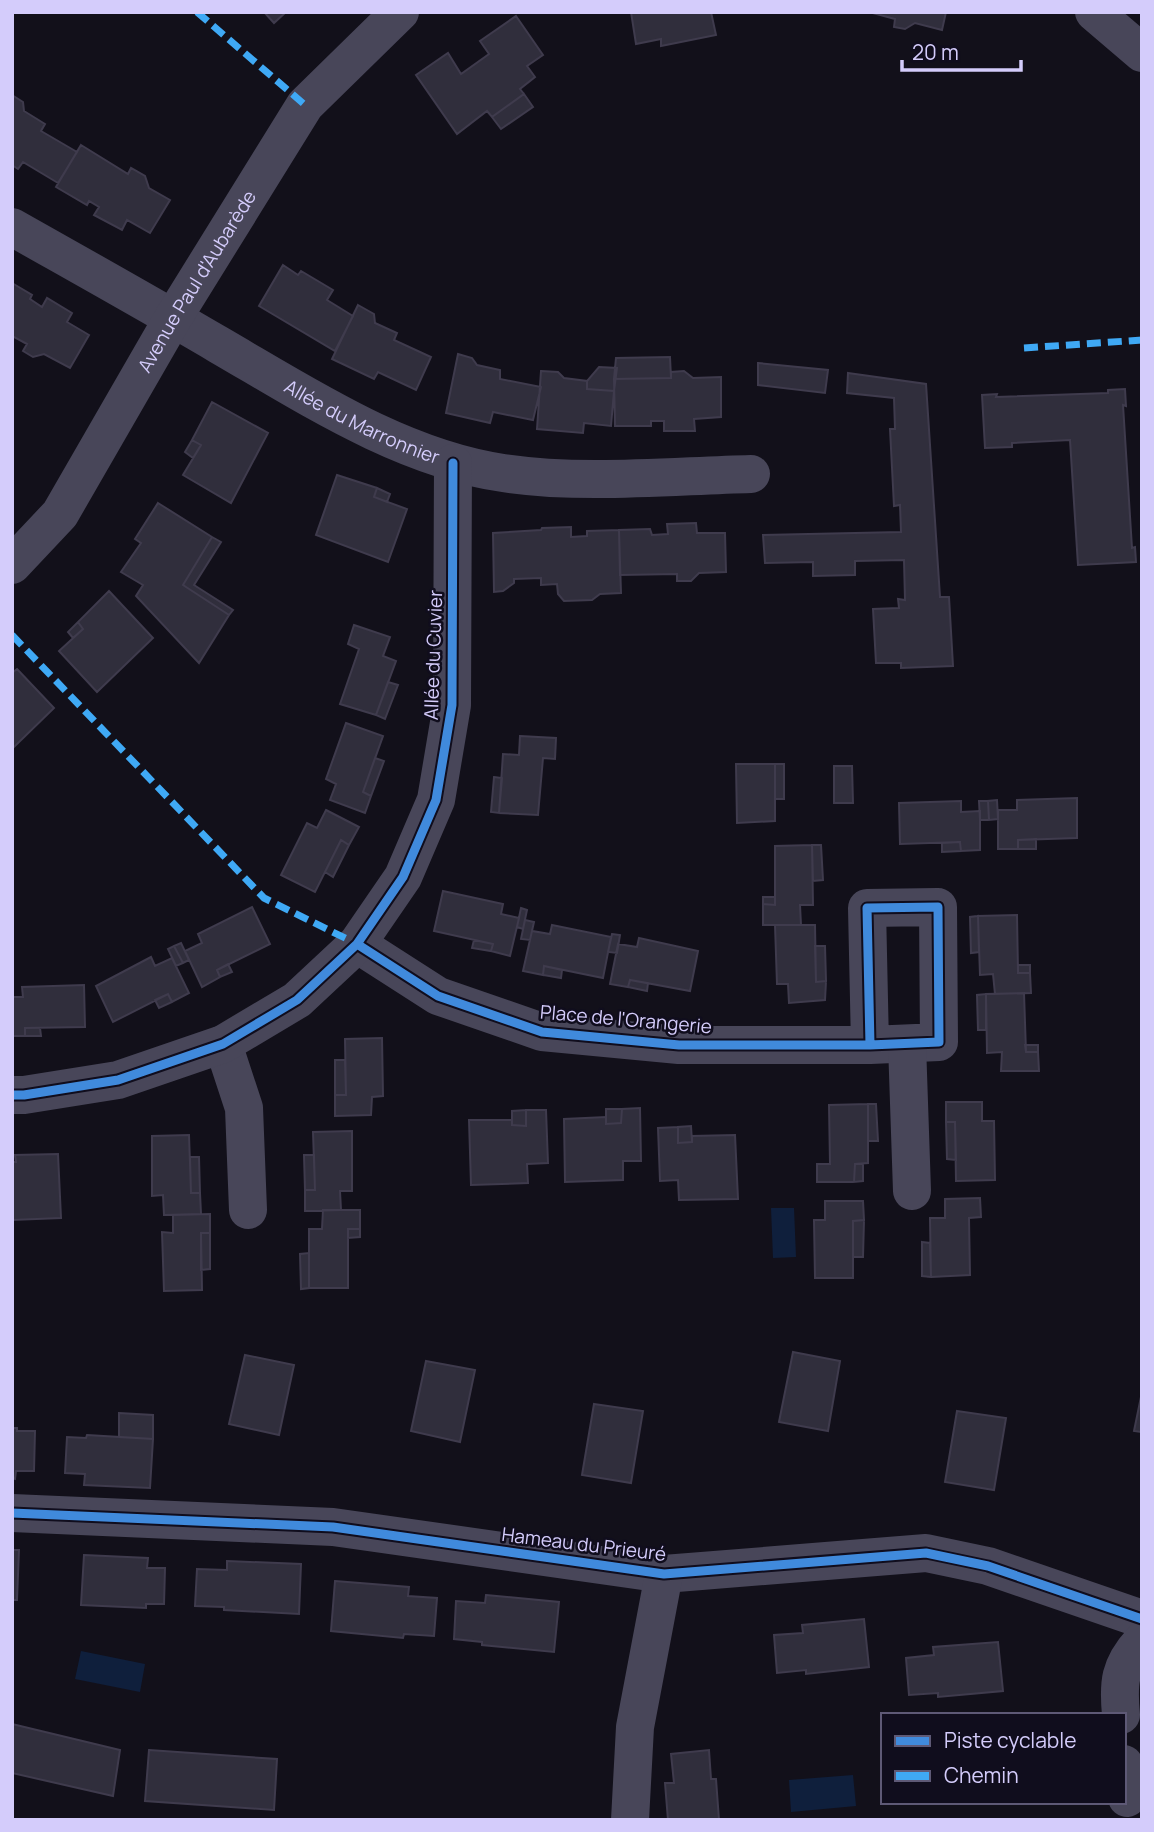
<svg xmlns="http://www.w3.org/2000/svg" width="1154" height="1832" viewBox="0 0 1154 1832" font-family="Manrope,sans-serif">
<rect width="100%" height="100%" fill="#12101a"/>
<path fill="#0f1f3c" d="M794 1208 796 1257 773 1258 771 1208Z
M81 1651 145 1664 140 1692 75 1679Z
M853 1775 856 1806 791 1812 789 1780Z"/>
<path fill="#302e3c" stroke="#3f3b4d" stroke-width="2" d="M264 12H286L274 23Z
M631 12H711L716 35 661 46V39L636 44Z
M869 12H946L942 30 915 23 905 29 894 27 895 19Z
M516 16 543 55 527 66 535 77 520 89 524 94 492 117 487 111 457 134 416 75 448 53 461 74 489 54 480 41Z
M524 94 533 107 501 129 492 117Z
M12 95 23 102 24 111 45 124 41 131 77 152 58 183 23 162 18 169 12 165Z
M81 145 128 174 131 168 145 176 149 188 170 200 150 233 127 220 122 230 94 215 99 207 89 201 87 205 56 187Z
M283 265 298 275 301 271 333 290 327 300 353 316 335 351 259 306Z
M12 283 32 295 30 299 42 307 47 298 72 313 67 322 89 335 70 368 44 354 33 357 23 351 27 344 12 336Z
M358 305 374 314 375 323 397 333 394 340 431 357 416 390 378 372 374 379 332 359Z
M458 354 472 358 477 365 500 370V379L541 387 533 420 493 412 490 423 446 413Z
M670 357 671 378 614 379 616 358Z
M758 363 828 370 825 393 758 385Z
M599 367 617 368 614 391 587 389V381Z
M541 371 558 372 564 378 587 381V389L614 391 611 426 584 423 583 433 537 429Z
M684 371 693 378 721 377V417L694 419 695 431H664V421H651V426H615L614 379 671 378V372Z
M848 373 926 384 940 597H949L953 666 901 668V663H876L873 609 899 608 898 599 905 600 904 560 855 561V575L813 576V562L765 563 763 535 901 532 900 505 894 506 890 429H895L894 398 847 393Z
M1125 389 1126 406 1123 405 1132 548 1135 547 1136 562 1078 565 1070 440 1012 443V447L985 448 982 395 997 394 996 397 1108 393V390Z
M212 402 268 433 231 503 183 475 201 445 192 440Z
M192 440 201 445 193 458 185 452Z
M337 475 377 488 374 497 407 509 388 562 316 535Z
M377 488 390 494 387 502 374 497Z
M158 503 212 537 183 585 229 615 199 663 136 596 143 585 121 572 141 543 135 539Z
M696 523 697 533H725L726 572 699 573 691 581H677V574L620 575 619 530 650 529 652 535 668 534 667 524Z
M571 527V537L587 536V531L619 530 621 593 600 594 592 600 564 601 558 594 557 584 541 585V578L514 579V583L503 591 494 592 493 533 541 530 542 528Z
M212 537 221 542 194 585 233 610 229 615 183 585Z
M109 591 153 638 97 692 59 651 83 629 78 622Z
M78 622 83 629 73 638 68 632Z
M354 625 390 637 383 656 396 661 376 715 340 704 359 649 348 644Z
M17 669 54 708 12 749V673Z
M388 682 398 685 385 719 376 715Z
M346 723 383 736 363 792 371 796 365 813 330 800 336 784 326 779Z
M520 736 556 738 555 759 543 758 538 815 499 813 503 754 519 755Z
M375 758 384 761 371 796 363 792Z
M736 764H775V821L737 823Z
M775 764H784V799H775Z
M834 766H852L853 803H834Z
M494 777 502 778 499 813 491 812Z
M1077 798V838L1018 840V849H998V810H1017V800Z
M997 800 998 819 989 820 988 801Z
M961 801V812L980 811V850L961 851 960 842 900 844 899 803Z
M979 801H988L989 820H980Z
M326 810 359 827 349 845 341 840 315 892 281 875 307 823 317 828Z
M1036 839V849H1018V840Z
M341 840 349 845 333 877 325 872Z
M960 842 961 851 942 852V843Z
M812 845 813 905H800L801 925H763V904L775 905V846Z
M812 845H821L823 880 813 881Z
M443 891 503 904 501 914 519 918 510 956 491 951 493 944 434 931Z
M763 897H775V905L763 904Z
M252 907 270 944 217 970 220 977 202 987 185 951 202 943 198 934Z
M521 908 527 910 523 929 517 927Z
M1017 915 1018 973H1030L1031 993 995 994 993 974 980 975 978 916Z
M978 916 979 952 971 953 970 917Z
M525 920 534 922 530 940 521 939Z
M552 925 611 937 603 978 544 966 543 975 523 971 532 931 550 934Z
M775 925H815L816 982 826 981 825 1000 789 1003 788 984H777Z
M612 934 620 935 617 953 608 952Z
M639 938 698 951 690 991 630 980 628 987 610 984 618 944 637 947Z
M474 940 493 944 491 951 472 948Z
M181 943 189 960 183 963 174 946Z
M174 946 183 963 176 966 168 949Z
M815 946H825L826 981 816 982Z
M151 957 155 966 172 958 189 993 172 1002 168 994 113 1022 96 986Z
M228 964 232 972 220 977 217 970Z
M1018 965H1030V973H1018Z
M544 966 562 970 561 978 543 975Z
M630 980 648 983 647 991 628 987Z
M84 985 85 1027 25 1028V1036H12V997H23L22 987Z
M1024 993 1026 1052H1038L1039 1071H1001L1002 1052 987 1053 986 994Z
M168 994 172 1002 159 1008 155 1000Z
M986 994V1030H978L977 995Z
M25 1028H40L41 1036H25Z
M382 1038 383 1096 372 1097 371 1115 335 1116V1095H346L345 1039Z
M1025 1045H1038V1052H1026Z
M335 1060H345L346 1095H335Z
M946 1102H982V1121H994L995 1180 956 1181 955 1122H946Z
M868 1104H876L878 1141H868Z
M868 1104V1163L855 1164 854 1182H817V1164H830L829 1105Z
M640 1108 641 1161H623V1180L565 1182 564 1119 606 1117V1124L621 1123 622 1109Z
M606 1109H622L621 1123 606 1124Z
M526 1110H546L548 1163 527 1164 528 1183 471 1185 469 1120H512V1125L526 1126Z
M526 1110V1126L512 1125V1111Z
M946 1122H955L956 1160 947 1159Z
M691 1126 692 1142 678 1143V1127Z
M678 1127V1143L692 1142V1136L735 1135 738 1199 679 1200 678 1180 660 1181 658 1128Z
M352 1131V1191H340L341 1210 305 1211V1190H315L313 1132Z
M189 1135 191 1193H200L201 1214 164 1215 163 1195 152 1196V1136Z
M58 1154 61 1218 12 1220V1162H16L15 1155Z
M304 1155H314L315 1190H305Z
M190 1157H199L200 1193H191Z
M855 1164H863V1181L854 1182Z
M980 1198 981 1217 969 1218 970 1275 931 1277 930 1218H945V1199Z
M825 1201H863L864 1220 853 1221V1278H815L814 1220H825Z
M323 1210H360V1229H348V1288H309V1229H322Z
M210 1214V1233H201L202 1290 164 1291 162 1232 173 1233V1215Z
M864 1220 863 1257H853V1221Z
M348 1229H360V1237L348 1238Z
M201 1233H210V1269L201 1270Z
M922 1242 930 1243 931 1277 922 1276Z
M309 1253V1288L301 1289 300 1254Z
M793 1352 840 1361 828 1431 779 1422Z
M245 1355 294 1365 279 1435 229 1424Z
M426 1361 475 1370 460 1442 411 1431Z
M1142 1392V1432L1134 1431Z
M594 1404 643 1411 631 1483 582 1475Z
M957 1411 1006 1418 994 1490 945 1482Z
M119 1413 153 1415V1439L119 1437Z
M12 1428H17V1431H35L34 1471H16L15 1479 12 1478Z
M87 1435 153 1439 150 1488 84 1485 85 1474 65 1473 67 1437 86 1438Z
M12 1550H19L17 1600H12Z
M84 1555 148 1558 147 1568H165L164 1604H146V1608L81 1605Z
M227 1561 301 1564 299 1614 224 1610V1607L195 1606 197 1569 227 1570Z
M335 1581 409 1587 408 1596 437 1598 434 1636 404 1634 403 1638 331 1631Z
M486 1595 559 1602 554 1652 482 1645V1642L454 1639 456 1601 485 1603Z
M864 1619 869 1667 806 1674V1670L777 1673 774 1635 803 1633 802 1625Z
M998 1642 1003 1691 938 1697V1693L909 1695 906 1658 934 1655 933 1647Z
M12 1724 120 1750 113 1796 12 1773Z
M149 1750 277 1759 274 1810 145 1801Z
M709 1750 711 1779H716L719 1820H668L665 1783H674L671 1754Z"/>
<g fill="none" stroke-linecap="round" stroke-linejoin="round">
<g stroke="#484659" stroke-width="38">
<path d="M1094 12 1142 53"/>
<path id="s1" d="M12 227C81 266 151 305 219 345 307 396 401 458 503 473 583 485 670 476 751 474"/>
<path id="s2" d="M12 565 60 514 173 318 305 105 400 12"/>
<path d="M357 944 438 996 542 1032 679 1045H870L939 1042 938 907 867 908 870 1045"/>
<path d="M223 1044 244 1108 248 1210"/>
<path d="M907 1044 912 1191"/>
<path d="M12 1095H24L118 1080 223 1044 297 1000 357 944 403 877 436 800 452 705 453 463"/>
<path d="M12 1513 333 1527 664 1574 926 1553 988 1566 1142 1619"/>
<path d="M1121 1715C1118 1683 1119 1666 1142 1641"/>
<path d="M1124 1764 1127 1798"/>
<path d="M630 1820 635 1727 664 1574"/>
</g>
<path stroke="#3fa9f5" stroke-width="7" stroke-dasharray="14 7" stroke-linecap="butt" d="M197 12 305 105
M1024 348 1142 340
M12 635 264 898 357 944"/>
<g stroke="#100d1d" stroke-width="13">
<path id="cycleway" d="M357 944 438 996 542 1032 679 1045H870L939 1042 938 907 867 908 870 1045
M12 1095H24L118 1080 223 1044 297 1000 357 944 403 877 436 800 452 705 453 463
M12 1513 333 1527 664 1574 926 1553 988 1566 1142 1619"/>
</g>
<use href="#cycleway" stroke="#408adc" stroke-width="9"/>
</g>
<g text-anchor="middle" stroke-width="5" stroke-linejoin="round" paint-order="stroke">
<g font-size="19" fill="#d4ccfb" stroke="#100d1d">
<text dy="7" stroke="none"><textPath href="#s2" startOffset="340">Avenue Paul d'Aubarède</textPath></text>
<text dy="7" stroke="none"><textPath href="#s1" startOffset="401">Allée du Marronnier</textPath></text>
<text transform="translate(433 655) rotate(-88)" y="7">Allée du Cuvier</text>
<text transform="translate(626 1019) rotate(5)" y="7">Place de l'Orangerie</text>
<text transform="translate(584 1544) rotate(7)" y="7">Hameau du Prieuré</text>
</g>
</g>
<rect width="1154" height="1832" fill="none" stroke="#d4ccfb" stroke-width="28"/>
<rect x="881" y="1713" width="245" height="91" fill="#100d1d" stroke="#5e5976" stroke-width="2"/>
<rect x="895" y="1736" width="35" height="10" fill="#408adc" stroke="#5e5976" stroke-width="2"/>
<text x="944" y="1748" font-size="21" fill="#d4ccfb">Piste cyclable</text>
<rect x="895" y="1771" width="35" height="10" fill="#3fa9f5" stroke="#5e5976" stroke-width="2"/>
<text x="944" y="1783" font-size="21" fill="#d4ccfb">Chemin</text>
<path d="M902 60v10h119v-10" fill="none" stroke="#d4ccfb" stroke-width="3.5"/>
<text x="912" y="60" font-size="21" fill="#d4ccfb" stroke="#100d1d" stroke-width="5" paint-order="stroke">20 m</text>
</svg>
